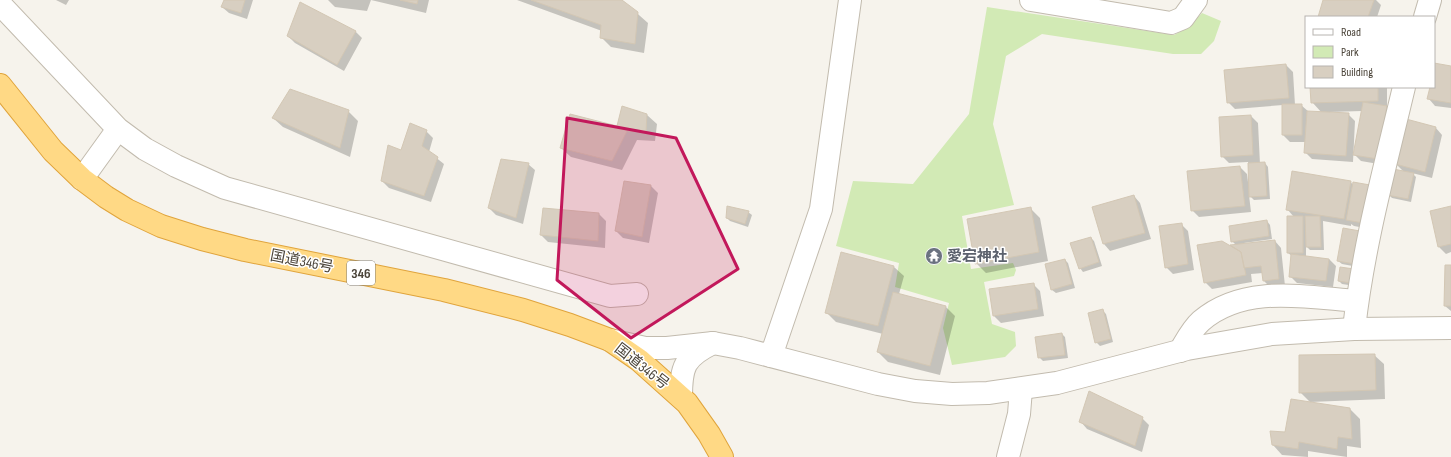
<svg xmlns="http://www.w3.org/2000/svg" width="1451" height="457" viewBox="0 0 1451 457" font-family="'Sofia Sans Condensed','Noto Sans JP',sans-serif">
<rect width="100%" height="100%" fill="#f6f3ec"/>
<path fill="#d2eab5" d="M987 7 1174 35 1187 28 1202 13 1221 21 1214 41 1201 54H1173L1042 34 1006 56 993 124 1014 205 962 216 971 269 1013 263 1016 270 1014 276 984 282 992 324 1015 332 1016 346 1005 357 952 365 943 328 949 303 895 287 899 263 836 246 853 181 913 184 969 114Z"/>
<path fill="#0003" d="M56 0H69L66 5Z
M225 0H253L247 19 229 13 222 7Z
M328 0H429L426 13 371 0 367 11 335 7Z
M517 0H622L648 23 644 53 611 47 601 37 602 31Z
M1324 0H1376L1381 5 1377 17H1319Z
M355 31 362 38 344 71 295 43 288 36Z
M1286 65 1293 72 1295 105H1301L1309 112 1322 113 1312 102 1311 87H1387V107L1394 114 1384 165 1361 161 1354 154 1362 111 1330 112V113L1348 114 1355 121 1353 162 1312 159 1305 152 1306 142H1290L1283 135V105L1235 109 1228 102Z
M1451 67V108L1435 106 1429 99 1431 87H1434V68Z
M348 111 358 121 350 157 283 127 273 118Z
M647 115 657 124 655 141 637 140 622 170 571 157 561 148Z
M1251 116 1258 123 1260 164 1265 163 1268 167 1270 199 1254 200 1249 195 1251 212 1199 217 1192 210 1240 167 1247 174 1248 182H1250L1248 162 1229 163 1222 156Z
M1436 128 1442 135 1432 178 1412 173 1416 177 1411 202 1392 198 1388 194 1404 172 1396 164Z
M426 131 433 138 429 152 444 164 431 202 389 188 382 181 402 152Z
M528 164 535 170 523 224 496 215 489 208Z
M1350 181 1353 185 1370 229 1354 226 1351 224V226L1323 221 1324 250H1310L1306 246V257L1329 259 1336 266 1333 287 1297 283 1290 276 1292 256 1288 253 1294 217 1287 209Z
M625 183 651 186 658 193 649 243 623 238 616 231Z
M1134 196 1140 203 1151 239 1110 251 1104 244 1093 208Z
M1451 207V252L1446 254 1439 247Z
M1030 208 1040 218 1048 261 986 273 976 263Z
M544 209 599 214 606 221 605 248 548 242 541 235Z
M748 212 752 215 748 227 730 221 727 218Z
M1267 221 1270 225 1272 239 1244 243V245L1275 241 1281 248 1285 286 1271 288 1264 281 1263 273 1251 274 1252 282 1212 289 1205 282 1230 247 1237 246 1232 241Z
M1181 224 1188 231 1194 270 1173 274 1166 267Z
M1360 232 1358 267 1342 264 1338 261Z
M1091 238 1094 241 1102 266 1083 272 1080 268Z
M842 253 894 267 904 276 899 294 946 307 955 316 940 375 888 362 878 352 883 334 836 322 826 312Z
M1065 260 1068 263 1075 288 1056 293 1052 290 1046 265Z
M1451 266V311L1445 306Z
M1356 274 1355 286 1342 284 1339 281Z
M1033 284 1040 291 1044 316 1001 323 994 316Z
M1102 310 1106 314 1113 342 1100 346 1096 342Z
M1062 334 1065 337 1068 358 1043 361 1039 357Z
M1374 355 1384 364 1385 399 1310 402 1300 392Z
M1350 409 1360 419 1361 448 1347 446V457L1308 451V457L1282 455 1273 445 1286 433Z
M1142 418 1149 425 1142 452 1087 429 1081 422Z"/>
<path fill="#d8cfc1" stroke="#d3c7b4" d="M224 0H245L241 13 221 7Z
M400 0H418L417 4Z
M531 0H622L638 12 635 44 600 38 601 25Z
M1323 0H1374L1368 17H1318Z
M300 2 356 31 337 65 287 36Z
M1434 63 1451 66V103L1427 99 1430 87H1434Z
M1286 64 1289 98 1227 103 1224 70Z
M1310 87H1378V101L1311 103Z
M290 89 349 110 340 148 272 118Z
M1363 102 1387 106 1378 159 1353 155Z
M1282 104H1302V135H1282Z
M622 106 647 114 646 132 627 131 612 161 560 148 570 114 617 126Z
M1307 111 1349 113 1346 156 1304 153Z
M1251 115 1253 155 1221 157 1219 117Z
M1406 119 1436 127 1425 172 1395 164Z
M410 123 427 130 422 146 438 157 424 196 381 181 388 145 401 150Z
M501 159 529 163 516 218 488 208Z
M1265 162 1267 196 1249 197 1248 163Z
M1240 166 1245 206 1191 211 1187 171Z
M1393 169 1414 173 1408 199 1387 195Z
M1292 171 1351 181 1344 219 1286 210Z
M624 181 651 185 642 237 615 231Z
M1353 182 1370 185 1363 223 1346 220Z
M1134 195 1145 233 1103 244 1092 207Z
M727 206 749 211 745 224 726 218Z
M1451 206V244L1438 247 1430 211Z
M1031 207 1039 252 975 264 967 219Z
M543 208 599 213 598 241 540 235Z
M1287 216H1303V253H1287Z
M1305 216H1320L1321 247H1306Z
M1267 220 1269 236 1231 242 1229 226Z
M1182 223 1188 264 1165 268 1159 226Z
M1343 228 1360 231 1355 264 1337 261Z
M1091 237 1099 262 1079 269 1070 243Z
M1275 240 1279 279 1263 281 1261 266 1244 268 1241 252 1230 245Z
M1222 241 1241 252 1246 275 1204 283 1197 245Z
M841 252 894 266 878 326 825 313Z
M1291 254 1329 259 1326 281 1289 277Z
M1065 259 1072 284 1051 290 1045 264Z
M1445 265H1451V306H1444Z
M1340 267 1354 269 1351 283 1338 281Z
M1034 283 1038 309 993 316 989 289Z
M893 292 946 306 930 366 877 352Z
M1103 309 1111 339 1095 343 1088 313Z
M1062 333 1065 355 1038 358 1035 337Z
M1375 354 1376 390 1299 393V355Z
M1089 391 1143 417 1135 446 1079 422Z
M1291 399 1350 408 1352 439 1338 437 1337 449 1299 442 1298 449 1272 445 1270 431 1285 432Z"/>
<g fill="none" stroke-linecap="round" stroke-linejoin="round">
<g stroke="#c2bbae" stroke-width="24">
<path id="minor" d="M1031 0 1171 23 1183 18 1196 0
M0 4 118 129 145 149 176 166 225 188 610 296 637 294
M1425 17 1430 0
M82 179 118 129
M1354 329C1363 247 1385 167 1404 87
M1180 351C1186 341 1192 329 1201 321 1244 284 1305 297 1357 301
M771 356 821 209 850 0
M681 397C681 367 684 357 713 343
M1008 457 1019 414 1021 389"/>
</g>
<g stroke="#c2bbae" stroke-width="24">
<path id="tertiary" d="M610 340 645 348H667L713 343 740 348 878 384 915 391 952 394 988 393 1057 383 1187 349 1272 334 1354 329 1451 328"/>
</g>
<g stroke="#e0a43c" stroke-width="24">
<path id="trunk" d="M0 85 53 151 82 179 106 197 127 210 161 226 202 239 245 250 444 290 523 310 570 325 610 340 639 360 687 403 709 434 722 457"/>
</g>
<use href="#minor" stroke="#fff" stroke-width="22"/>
<use href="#tertiary" stroke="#fff" stroke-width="22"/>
<use href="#trunk" stroke="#ffd985" stroke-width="22"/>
</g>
<path fill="#c2185b" fill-opacity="0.2" stroke="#c2185b" stroke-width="3" stroke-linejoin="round" d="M567 118 676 138 738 269 631 338 557 280Z"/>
<defs>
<g id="temple-disc" transform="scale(0.9)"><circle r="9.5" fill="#6b7280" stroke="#fff"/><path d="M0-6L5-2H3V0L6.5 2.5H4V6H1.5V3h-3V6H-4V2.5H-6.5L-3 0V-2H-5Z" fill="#fff"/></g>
</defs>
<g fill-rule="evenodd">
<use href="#temple-disc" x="934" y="256"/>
</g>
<g text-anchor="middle" stroke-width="3" stroke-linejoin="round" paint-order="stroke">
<rect fill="#fff" stroke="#817c74" stroke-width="1" x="347" y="261" width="28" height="24" rx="3"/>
<g font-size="14" font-weight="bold" fill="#4b4439">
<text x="361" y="278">346</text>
</g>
<g font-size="15" font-weight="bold" fill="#5b616d" stroke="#fff" text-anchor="start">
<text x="947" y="261">愛宕神社</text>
</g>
<g font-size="15" fill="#4b4439" stroke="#fff">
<text transform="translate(302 261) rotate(11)" y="5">国道346号</text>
<text transform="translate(642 366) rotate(38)" y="5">国道346号</text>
</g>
</g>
<rect x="1305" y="16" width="130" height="72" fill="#ffffff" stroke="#b7b4b0"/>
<rect x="1313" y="29" width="20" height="6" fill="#ffffff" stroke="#b7b4b0"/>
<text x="1341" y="36" font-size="12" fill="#4b4439">Road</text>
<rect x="1313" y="46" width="20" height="12" fill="#d2eab5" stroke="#b7b4b0"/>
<text x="1341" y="56" font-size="12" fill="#4b4439">Park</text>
<rect x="1313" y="66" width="20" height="12" fill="#d8cfc1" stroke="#b7b4b0"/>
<text x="1341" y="76" font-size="12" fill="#4b4439">Building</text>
</svg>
